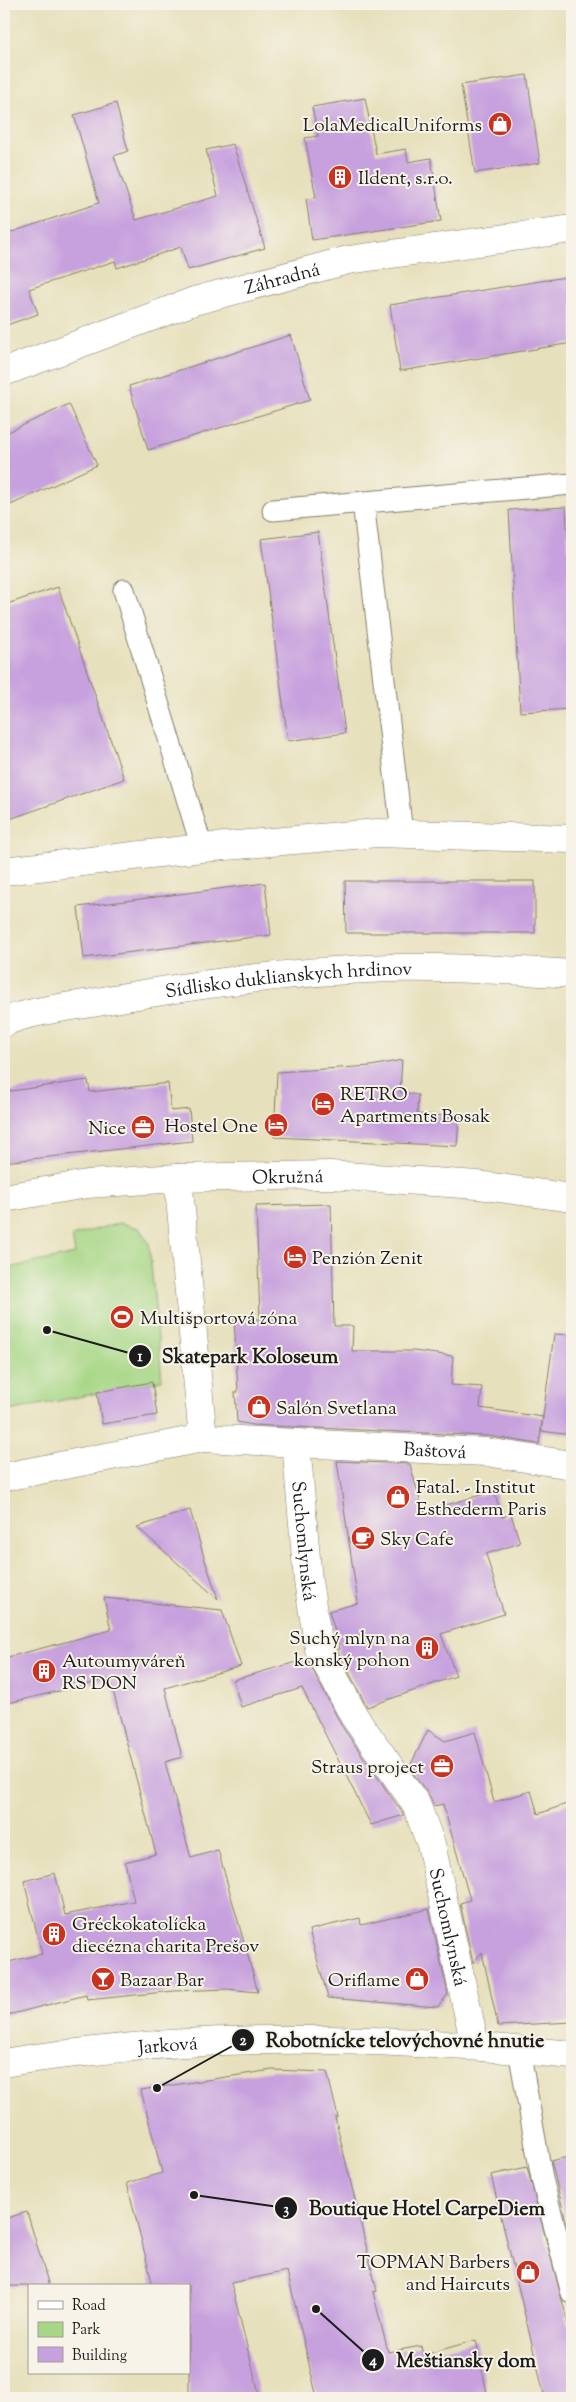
<svg xmlns="http://www.w3.org/2000/svg" width="576" height="2402" viewBox="0 0 576 2402" font-family="'Sorts Mill Goudy',serif">
<rect width="100%" height="100%" fill="#f7f3e8"/>
<filter id="ink" filterUnits="userSpaceOnUse"><feTurbulence type="fractalNoise" baseFrequency=".02" numOctaves="2"/><feDisplacementMap in="SourceGraphic" scale="10" xChannelSelector="R" yChannelSelector="G"/><feConvolveMatrix kernelMatrix="1 2 1 2 8 2 1 2 1" color-interpolation-filters="sRGB"/></filter>
<filter id="wash" filterUnits="userSpaceOnUse"><feTurbulence type="fractalNoise" baseFrequency=".0096" numOctaves="4" result="noise"/><feDisplacementMap in="SourceGraphic" scale="20" xChannelSelector="R" yChannelSelector="G"/><feGaussianBlur stdDeviation="1.12" result="paint"/><feColorMatrix in="noise" values="0 0 0 0 0 0 0 0 0 0 0 0 0 0 0 0 0 1.4 0 .05"/><feComposite in="paint" operator="in"/></filter>
<g filter="url(#wash)">
<rect width="100%" height="100%" fill="#e7e0bc"/>
<path fill="#a7d786" stroke="#627a51" d="M120 1223 139 1228 149 1243 162 1380 4 1412V1269L75 1254 72 1236Z"/>
<g id="blocks">
<path fill="#c7a1de" d="M527 75 540 163 475 173 461 85Z
M365 98 376 154 406 149 408 162 431 158 441 221 312 240 306 199 316 198 305 138 318 136 312 107Z
M116 103 128 151 114 156 136 220 218 196 206 150 233 144 265 248 188 270 181 247 117 268 115 261 29 289 38 314 4 326V230L7 229 9 233 99 203 74 115Z
M572 276V343L400 371 390 305Z
M291 335 310 400 148 450 129 386Z
M69 404 97 465 4 508V434Z
M566 507 572 618V709L520 712 509 510Z
M318 532 345 733 288 741 261 539Z
M58 587 124 779 4 821V605Z
M345 881H535V933H346Z
M265 883 271 935 84 958 78 907Z
M402 1060 400 1092 418 1095 417 1114 459 1117 457 1146 274 1137 277 1072 371 1066Z
M88 1080 90 1092 168 1083 171 1111 189 1109 192 1141 4 1162V1092Z
M331 1204 334 1326H353L352 1351H413L453 1356 451 1385 482 1387 480 1408 543 1417 539 1444 487 1436 253 1425 237 1422 235 1392H238L234 1319H260L256 1206Z
M554 1334 572 1335V1435L541 1431Z
M152 1382 157 1415 102 1424 97 1392Z
M337 1461 410 1464 423 1512 494 1491 502 1517 511 1514 520 1543 486 1554 504 1614 441 1634 456 1676 367 1707 337 1650 340 1649 329 1611 358 1603Z
M190 1510 204 1557 218 1599 137 1527Z
M104 1598 222 1610 241 1666 165 1688 182 1757 165 1762 191 1858 218 1850 258 1992 227 1989 174 1991 87 2000 86 1995 4 2016V1963L42 1954 24 1881 55 1873 65 1915 134 1901 125 1862 156 1854 110 1679 4 1704V1658L111 1630Z
M307 1659 341 1725 404 1815 371 1825 302 1688 241 1707 233 1680Z
M428 1730 445 1741 475 1732 494 1802 531 1791 538 1814 572 1802V2022L498 2026 482 1952 473 1963 460 1903 470 1900 443 1804 434 1806 429 1795 409 1768Z
M429 1909 448 1994 438 2007 328 1998 309 1930 360 1918 361 1925Z
M272 2070 327 2072 338 2117H335L377 2291 373 2292 388 2352 421 2346 423 2355 476 2340 488 2398H317L287 2271 231 2283 260 2398H189V2286H153L127 2183 162 2173 141 2090Z
M572 2156V2245L551 2161Z
M527 2167 572 2338V2398H545L491 2175Z
M27 2212 49 2286H4V2219Z"/>
</g>
</g>
<g filter="url(#ink)">
<use href="#blocks" fill-opacity="0" stroke="#827e6c" stroke-width="1"/>
<g fill="none" stroke-linecap="round" stroke-linejoin="round">
<g stroke="#827e6c" stroke-width="23">
<path id="lane" d="M363 502 402 833
M273 510 572 484
M124 590 202 848
M519 2050 542 2179 572 2293"/>
</g>
<g stroke="#827e6c" stroke-width="29">
<g id="street">
<path id="s1" d="M4 372 194 301 348 260 572 229"/>
<path d="M4 871 202 848 377 833 572 839"/>
<path id="s2" d="M4 1023C19 1013 72 1006 92 1003 190 985 291 971 390 968 451 967 512 970 572 974"/>
<path d="M178 1178 203 1438"/>
<path id="s3" d="M4 1198 87 1184 178 1178 330 1175 478 1185 572 1198"/>
<path id="s4" d="M296 1443 486 1452 572 1465"/>
<path id="s5" d="M4 1477 203 1438 296 1443 308 1581 319 1649 354 1716 416 1804 431 1844 475 2045"/>
<path id="s6" d="M4 2063C31 2058 59 2055 86 2052 247 2032 411 2039 572 2055"/>
</g>
</g>
<use href="#lane" stroke="#fff" stroke-width="21"/>
<use href="#street" stroke="#fff" stroke-width="28"/>
</g>
</g>
<defs>
<g id="shop-disc" transform="scale(1.25)"><circle r="9.5" fill="#c8321e" stroke="#f7f3e8"/><path d="M-5-2.5h2.3a2.7 3.5 0 0 1 5.4 0H5L5.5 6h-11ZM-1.5-2.5h3a1.5 2.3 0 0 0-3 0Z" fill="#fff"/></g>
<g id="building-disc" transform="scale(1.25)"><circle r="9.5" fill="#c8321e" stroke="#f7f3e8"/><path d="M-4-6H4V6H1V3H-1V6H-4ZM-2.5-4.3h1.7v1.8h-1.7ZM.8-4.3h1.7v1.8H.8ZM-2.5-1h1.7V.8h-1.7ZM.8-1h1.7V.8H.8Z" fill="#fff"/></g>
<g id="hotel-disc" transform="scale(1.25)"><circle r="9.5" fill="#c8321e" stroke="#f7f3e8"/><path d="M-6-4.5h1.5V1H6V5H4.5V3h-9V5H-6ZM-4 0a1.8 1.8 0 1 1 3.6 0ZM.5 0V-2.5h3Q6-2.5 6 0Z" fill="#fff"/></g>
<g id="office-disc" transform="scale(1.25)"><circle r="9.5" fill="#c8321e" stroke="#f7f3e8"/><path d="M-6-3h4V-5.5h4V-3h4V5H-6ZM-1-4.5V-3h2v-1.5ZM-6 0V1H6V0Z" fill="#fff"/></g>
<g id="stadium-disc" transform="scale(1.25)"><circle r="9.5" fill="#c8321e" stroke="#f7f3e8"/><path d="M0-5a6.5 5 0 1 0 0 10a6.5 5 0 1 0 0-10ZM-3.5-1.8h7v3.6h-7Z" fill="#fff"/></g>
<g id="cafe-disc" transform="scale(1.25)"><circle r="9.5" fill="#c8321e" stroke="#f7f3e8"/><path d="M-5.5-4.5H6V0H3Q3 3.5 0 3.5H-2.5Q-5.5 3.5-5.5 0ZM3-3.2v2h1.7v-2ZM-6 4.5H4V6H-6Z" fill="#fff"/></g>
<g id="bar-disc" transform="scale(1.25)"><circle r="9.5" fill="#c8321e" stroke="#f7f3e8"/><path d="M-6-5H6L.8 .8V4.5H3.5V6h-7V4.5H-.8V.8Z" fill="#fff"/></g>
</defs>
<g fill-rule="evenodd">
<use href="#shop-disc" x="500" y="124"/>
<use href="#building-disc" x="340" y="177"/>
<use href="#hotel-disc" x="323" y="1104"/>
<use href="#hotel-disc" x="276" y="1125"/>
<use href="#office-disc" x="143" y="1127"/>
<use href="#hotel-disc" x="295" y="1257"/>
<use href="#stadium-disc" x="122" y="1317"/>
<use href="#shop-disc" x="259" y="1407"/>
<use href="#shop-disc" x="398" y="1497"/>
<use href="#cafe-disc" x="363" y="1538"/>
<use href="#building-disc" x="427" y="1648"/>
<use href="#building-disc" x="44" y="1671"/>
<use href="#office-disc" x="442" y="1766"/>
<use href="#building-disc" x="54" y="1934"/>
<use href="#bar-disc" x="103" y="1979"/>
<use href="#shop-disc" x="417" y="1979"/>
<use href="#shop-disc" x="528" y="2272"/>
</g>
<g text-anchor="middle" stroke-width="4" stroke-linejoin="round" paint-order="stroke">
<g font-size="19" fill="#1c1c1c" stroke="#f7f3e8" text-anchor="start">
<text x="482" y="131" text-anchor="end">LolaMedicalUniforms</text>
<text x="358" y="184">Ildent, s.r.o.</text>
<text x="340" y="1100">RETRO<tspan x="340" dy="22">Apartments Bosak</tspan></text>
<text x="258" y="1132" text-anchor="end">Hostel One</text>
<text x="126" y="1134" text-anchor="end">Nice</text>
<text x="312" y="1264">Penzión Zenit</text>
<text x="140" y="1324">Multišportová zóna</text>
<text x="276" y="1414">Salón Svetlana</text>
<text x="416" y="1493">Fatal. - Institut<tspan x="416" dy="22">Esthederm Paris</tspan></text>
<text x="380" y="1545">Sky Cafe</text>
<text x="410" y="1644" text-anchor="end">Suchý mlyn na<tspan x="410" dy="22">konský pohon</tspan></text>
<text x="62" y="1667">Autoumyváreň<tspan x="62" dy="22">RS DON</tspan></text>
<text x="424" y="1773" text-anchor="end">Straus project</text>
<text x="72" y="1930">Gréckokatolícka<tspan x="72" dy="22">diecézna charita Prešov</tspan></text>
<text x="120" y="1986">Bazaar Bar</text>
<text x="400" y="1986" text-anchor="end">Oriflame</text>
<text x="510" y="2268" text-anchor="end">TOPMAN Barbers<tspan x="510" dy="22">and Haircuts</tspan></text>
</g>
<g font-size="19" fill="#1c1c1c" stroke="#f7f3e8">
<text dy="7" stroke="none"><textPath href="#s1" startOffset="294">Záhradná</textPath></text>
<text dy="7" stroke="none"><textPath href="#s2" startOffset="289">Sídlisko duklianskych hrdinov</textPath></text>
<text dy="7" stroke="none"><textPath href="#s3" startOffset="285">Okružná</textPath></text>
<text dy="7" stroke="none"><textPath href="#s4" startOffset="139">Baštová</textPath></text>
<text dy="7" stroke="none"><textPath href="#s5" startOffset="394">Suchomlynská</textPath></text>
<text dy="7" stroke="none"><textPath href="#s5" startOffset="814">Suchomlynská</textPath></text>
<text dy="7" stroke="none"><textPath href="#s6" startOffset="165">Jarková</textPath></text>
</g>
</g>
<path fill="none" stroke="#1c1c1c" stroke-width="2" d="M47 1330L140 1356M157 2088L243 2040M194 2195L286 2208M316 2309L373 2360"/>
<g fill="#1c1c1c" stroke="#f7f3e8" stroke-width="2">
<circle cx="47" cy="1330" r="5"/>
<circle cx="157" cy="2088" r="5"/>
<circle cx="194" cy="2195" r="5"/>
<circle cx="316" cy="2309" r="5"/>
<circle cx="140" cy="1356" r="12"/>
<circle cx="243" cy="2040" r="12"/>
<circle cx="286" cy="2208" r="12"/>
<circle cx="373" cy="2360" r="12"/>
</g>
<g font-size="15" text-anchor="middle" font-weight="bold" fill="#fff">
<text x="140" y="1361">1</text>
<text x="243" y="2045">2</text>
<text x="286" y="2214">3</text>
<text x="373" y="2365">4</text>
</g>
<g font-size="20" text-anchor="middle" font-weight="bold" fill="#1c1c1c" stroke="#f7f3e8" stroke-width="4" stroke-linejoin="round" paint-order="stroke">
<text x="250" y="1363">Skatepark Koloseum</text>
<text x="405" y="2047">Robotnícke telovýchovné hnutie</text>
<text x="427" y="2215">Boutique Hotel CarpeDiem</text>
<text x="466" y="2367">Meštiansky dom</text>
</g>
<rect width="576" height="2402" fill="none" stroke="#f7f3e8" stroke-width="20"/>
<rect x="28" y="2284" width="162" height="90" fill="#f7f3e8" stroke="#9f9d96"/>
<rect x="38" y="2301" width="25" height="8" fill="#ffffff" stroke="#9f9d96"/>
<text x="72" y="2310" font-size="15" fill="#1c1c1c">Road</text>
<rect x="38" y="2322" width="25" height="15" fill="#a7d786" stroke="#9f9d96"/>
<text x="72" y="2334" font-size="15" fill="#1c1c1c">Park</text>
<rect x="38" y="2347" width="25" height="15" fill="#c7a1de" stroke="#9f9d96"/>
<text x="72" y="2360" font-size="15" fill="#1c1c1c">Building</text>
</svg>
